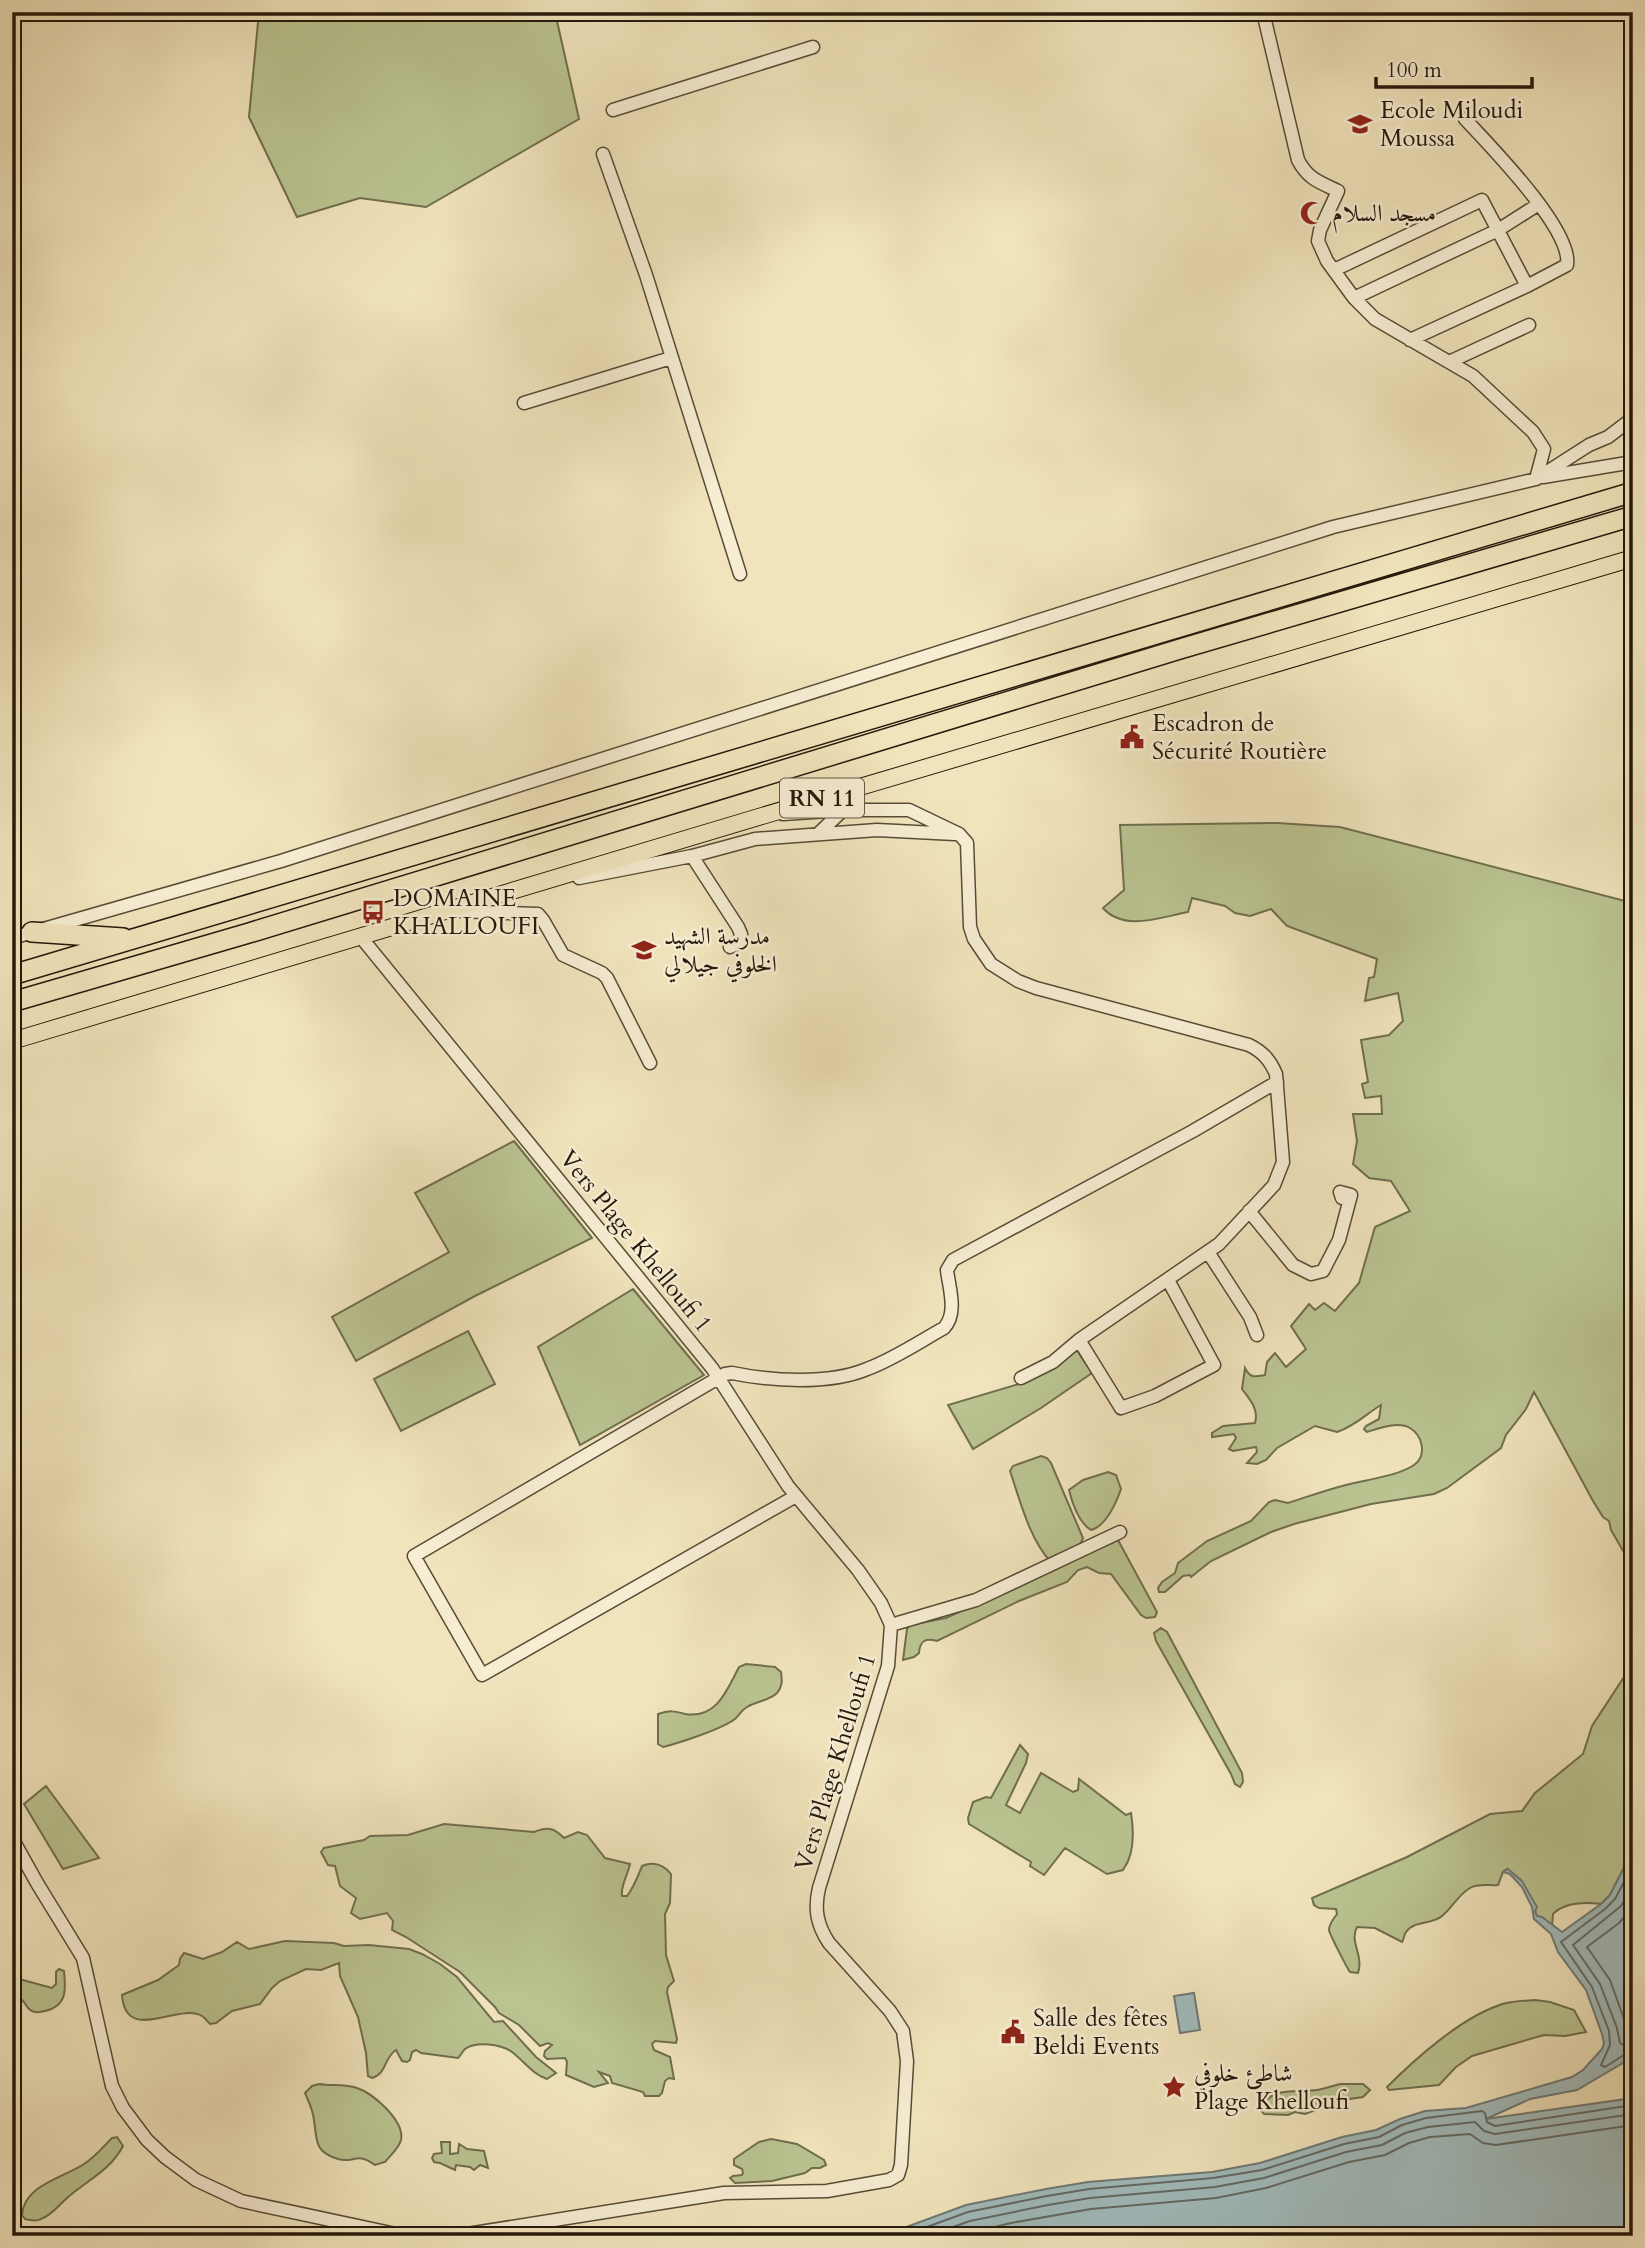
<svg xmlns="http://www.w3.org/2000/svg" width="1645" height="2248" viewBox="0 0 1645 2248" font-family="Cardo,Amiri,serif">
<rect width="100%" height="100%" fill="#f1e4bc"/>
<filter id="stains"><feTurbulence type="fractalNoise" baseFrequency=".00286" numOctaves="4"/><feColorMatrix values="0 0 0 0 .2 0 0 0 0 .09 0 0 0 0 .02 0 0 0 .5 -.17"/></filter>
<radialGradient id="worn" r=".72"><stop offset=".6" stop-color="#630" stop-opacity="0"/><stop offset="1" stop-color="#630" stop-opacity=".3"/></radialGradient>
<path fill="#bac491" stroke="#706e4e" stroke-width="2" d="M259 12H555L579 119 426 207 360 198 297 217 249 117Z
M1277 823 1340 827 1633 903V1568L1611 1530 1609 1521 1603 1517 1593 1501 1534 1392 1526 1409 1506 1435 1501 1448 1447 1488 1434 1494 1371 1504 1294 1524 1271 1532 1211 1561 1191 1577 1190 1575 1183 1576 1165 1592H1159L1158 1588 1162 1582 1175 1573 1178 1563 1207 1541 1251 1521 1269 1502 1275 1500 1288 1503C1307 1497 1326 1490 1346 1485 1365 1480 1398 1476 1414 1465 1427 1456 1423 1436 1410 1428 1398 1421 1380 1428 1367 1432L1364 1429 1366 1426 1379 1419 1381 1405C1366 1414 1355 1426 1337 1432L1315 1426 1277 1448 1266 1460 1257 1464 1247 1463 1257 1452 1256 1447 1233 1451 1229 1449 1236 1438 1234 1434 1212 1437V1433L1223 1426 1255 1423C1259 1409 1250 1400 1242 1389L1245 1368C1250 1378 1254 1377 1265 1375L1267 1362 1275 1353 1286 1367 1306 1349 1291 1326 1309 1304 1315 1310 1324 1303 1335 1311 1359 1283 1375 1227 1410 1211 1391 1181 1369 1178 1353 1164 1357 1141 1353 1114H1382L1381 1096 1365 1098 1362 1084 1368 1082 1361 1040 1389 1035 1403 1021 1398 993 1365 1001 1369 978 1374 977 1377 959 1287 926 1271 909 1250 916 1235 913 1225 906 1192 898 1188 912C1161 917 1124 932 1103 908L1124 890 1120 825Z
M514 1141 592 1238 475 1296 356 1361 332 1317 449 1252 415 1193Z
M633 1289 704 1375 580 1445 538 1347Z
M468 1331 495 1384 401 1431 374 1379Z
M1076 1349 1092 1373 1041 1408 973 1449 948 1405 1019 1384Z
M1041 1456 1047 1458 1051 1463 1083 1538 1080 1545 1050 1561C1029 1538 1020 1500 1010 1471L1013 1466Z
M1108 1472 1116 1475 1121 1489C1116 1503 1106 1526 1091 1530 1079 1523 1072 1503 1069 1490L1083 1480Z
M1118 1540 1157 1612 1155 1617 1146 1618 1141 1615 1111 1574 1099 1573 1087 1567 1078 1570 1067 1582 1019 1601 937 1641C926 1638 920 1640 919 1653L914 1657 903 1660 907 1629 910 1625 946 1618Z
M1161 1628 1167 1632 1242 1773 1243 1782 1240 1787 1235 1784 1231 1774 1156 1641 1154 1633Z
M746 1664 775 1667 781 1672C782 1680 783 1686 777 1693 769 1701 756 1701 747 1707 742 1710 739 1715 735 1719 722 1729 679 1743 663 1747L658 1744V1714C669 1710 675 1711 685 1714 717 1719 727 1690 739 1667Z
M1633 1668V1850L1610 1895 1601 1904C1585 1902 1565 1902 1553 1914L1552 1926 1542 1917 1537 1916 1535 1911 1536 1907 1521 1881 1507 1869 1503 1872 1498 1885C1489 1886 1478 1883 1470 1888 1458 1895 1452 1908 1442 1916 1432 1925 1414 1920 1406 1932 1404 1935 1404 1939 1402 1942L1375 1928 1357 1927C1349 1942 1364 1955 1358 1973L1350 1972C1347 1968 1329 1933 1329 1930 1329 1924 1333 1919 1337 1914L1336 1909 1319 1908 1314 1905 1312 1898 1407 1857 1490 1814 1522 1811 1535 1793 1583 1754 1592 1726 1626 1674Z
M1020 1745 1028 1754 1026 1763 1006 1805 1020 1813 1041 1773 1073 1792 1078 1790 1079 1779 1126 1815 1131 1813C1134 1832 1135 1854 1123 1870L1107 1874 1065 1848 1044 1875 1030 1866 1031 1862 969 1824 968 1818 973 1802 986 1797 991 1798Z
M46 1786 99 1858 63 1869 24 1804Z
M444 1824 534 1832C548 1826 554 1828 564 1838L578 1832 587 1835 605 1858 630 1864C628 1874 620 1887 622 1896H627C634 1887 638 1876 642 1866 654 1861 663 1864 671 1874L670 1903 665 1914 666 1955 674 1981 668 1987 667 1992 677 2039 676 2043 655 2041 652 2044 654 2050 670 2057 674 2079 669 2078 665 2081 662 2093 659 2096H645L643 2092 612 2083 610 2076 599 2072 608 2083 594 2087 566 2075 567 2062 565 2058 547 2059 544 2056 545 2051 552 2045 548 2043 540 2046 519 2025 499 2013 495 2007 460 1972 406 1937 392 1930 393 1921 387 1913 360 1919 351 1913 356 1898 340 1886 335 1866 328 1865 321 1852 324 1848 364 1840 370 1836 408 1835Z
M285 1941 334 1943 344 1946 369 1945 409 1949 422 1954 440 1964 457 1977 494 2022 503 2021 536 2057 556 2073 547 2079C532 2074 524 2061 512 2052 501 2044 476 2041 465 2049 462 2052 461 2055 458 2058L421 2053 416 2050 412 2052 410 2060 407 2062 402 2061 396 2050C384 2057 387 2074 372 2078L368 2076 366 2053 358 2017 340 1976 339 1963 321 1970 306 1969 280 1981 272 1988 260 2004 232 2011 216 2023 210 2024C209 2023 203 2016 202 2016 178 2002 126 2045 122 1995L158 1980 179 1965 180 1959 184 1953 203 1959 222 1952 237 1942 249 1949Z
M59 1969 64 1971C66 1990 67 2006 45 2011 40 2012 34 2014 29 2009 27 2007 25 2003 22 2000H17L12 2013V1974L19 1979 52 1988 56 1984V1972Z
M1535 2000 1550 2002 1574 2010 1586 2032 1565 2036 1544 2035 1472 2056 1456 2067 1439 2085 1389 2090 1387 2087C1415 2059 1460 2019 1497 2006 1509 2001 1522 2001 1535 2000Z
M319 2084C331 2086 345 2084 357 2088 373 2093 405 2121 401 2140 399 2148 390 2156 385 2162L375 2165C356 2151 354 2164 338 2159 314 2152 317 2140 314 2120 313 2110 309 2102 305 2093L312 2086Z
M1340 2084H1363L1370 2090 1363 2097 1343 2100 1305 2114 1295 2112 1288 2115 1264 2114 1261 2110C1269 2085 1297 2093 1317 2090 1324 2089 1332 2086 1340 2084Z
M117 2137 123 2146C110 2171 87 2180 67 2198 59 2205 52 2215 41 2219 36 2222 31 2220 25 2219L22 2215C24 2185 63 2178 84 2164 95 2157 103 2147 112 2138Z
M771 2139 797 2144 824 2160 826 2165 820 2168H812L805 2173 772 2181 735 2183 730 2178 733 2176 742 2175 743 2173 742 2169 734 2165V2159L759 2142Z
M441 2142H450V2154L458 2153 459 2144 467 2149 484 2151 488 2168 480 2165 474 2170 470 2167 456 2165 455 2170 440 2163 434 2162 432 2158 434 2154 442 2153Z"/>
<path fill="#a1bbbc" stroke="#6f7a75" stroke-width="2" d="M1633 1850V2057L1577 2090 1530 2099 1486 2119 1633 2098V2236H882L966 2205 1046 2189 1088 2182 1212 2172 1260 2163 1342 2137 1376 2130 1400 2119 1425 2111 1466 2108 1572 2077 1583 2070 1602 2049 1604 2043 1602 2034 1586 1990 1558 1952 1551 1934 1534 1919 1532 1907 1522 1887 1510 1874 1503 1872 1508 1869 1522 1881 1537 1907 1535 1911 1537 1916 1542 1917 1562 1932 1601 1904 1610 1895Z
M1194 1993 1200 2030 1180 2033 1174 1996Z"/>
<g fill="none" stroke-linecap="round" stroke-linejoin="round">
<path stroke="#636a64" stroke-width="2" d="M1633 1865 1615 1899 1605 1909 1561 1942 1592 1987 1609 2031 1610 2045 1601 2065 1605 2067 1627 2053 1633 2052
M1633 1885 1621 1906 1573 1945 1600 1984 1617 2028 1620 2043 1623 2045 1633 2043
M1633 1907 1619 1923 1587 1947 1610 1980 1628 2030 1633 2033
M902 2236 968 2212 1047 2196 1089 2189 1213 2178 1262 2170 1344 2144 1379 2137 1402 2125 1426 2118 1482 2111 1485 2113 1487 2122 1495 2126 1633 2105
M927 2236 970 2221 1048 2205 1090 2198 1215 2187 1264 2178 1346 2152 1382 2145 1405 2133 1428 2127 1475 2122 1484 2131 1495 2134 1633 2114
M958 2236 1011 2223 1091 2209 1216 2198 1266 2188 1349 2162 1385 2155 1409 2143 1430 2137 1470 2134 1483 2143 1496 2145 1633 2125"/>
<g stroke="#584c37" stroke-width="15">
<path id="minor" d="M613 110 813 47
M1465 119C1489 145 1573 230 1567 265L1527 286
M603 154 646 275 740 574
M1334 270 1482 200 1527 286 1410 340
M1354 298 1498 230 1539 204
M1449 362 1529 325
M524 403 671 358
M1543 477 1633 462
M1536 479 1589 445 1608 437 1633 418
M783 814 843 810H909L959 834 967 843 970 927 974 939 991 964 1018 981 1036 988 1249 1045C1263 1052 1270 1060 1276 1074L1283 1162 1274 1185 1219 1244 1079 1340
M818 834 843 810
M692 856 738 927 741 934 739 943 730 947
M579 878 692 856 755 839 877 830 955 834
M457 911 538 914 543 920 563 955 602 973 607 978 650 1063
M360 936 712 1368 788 1486 858 1570 881 1603 891 1625 888 1666 819 1888C814 1909 817 1925 829 1943L890 2011 903 2031 907 2061 901 2165 898 2175 889 2180 827 2191 724 2193 455 2236
M12 938 281 861 1333 527 1536 479 1544 449 1533 432 1473 376 1375 319 1354 298 1327 261 1318 241 1320 230 1338 191C1319 182 1308 179 1298 160L1263 12
M1249 1211 1293 1265 1311 1274 1323 1271 1339 1240 1351 1195 1340 1192 1342 1198
M1208 1252 1250 1317 1257 1335
M1021 1378 1053 1362 1079 1340 1121 1408 1155 1396 1214 1365 1168 1280
M796 1496 482 1675 414 1556 725 1374 732 1373C771 1381 829 1385 867 1369 894 1359 919 1342 944 1328 958 1313 949 1288 947 1270L953 1260 1193 1131 1277 1082
M891 1625 976 1600 1120 1532
M12 1838 37 1883 83 1958 112 2086 123 2108 147 2140 165 2157 196 2180 241 2201 405 2236"/>
</g>
<g stroke="#25190b" stroke-width="18">
<path id="major" d="M12 1041 762 816 1633 558"/>
</g>
<g stroke="#25190b" stroke-width="22">
<path id="highway" d="M32 932 123 938
M12 975 1633 492
M12 1002 249 933 1180 649 1633 516"/>
</g>
<use href="#minor" stroke="#f6edd3" stroke-width="12"/>
<use href="#major" stroke="#f1e4bc" stroke-width="16"/>
<use href="#highway" stroke="#f1e4bc" stroke-width="19"/>
</g>
<defs>
<g id="school-bare" transform="scale(1.89)"><path d="M0-5L7-2L0 1L-7-2ZM-4 1L0 2.5L4 1V4Q0 6-4 4Z" fill="#8f2418" stroke="#f6edd3" stroke-width="2.5" paint-order="stroke"/></g>
<g id="mosque-bare" transform="scale(1.89)"><path d="M3.5-4.9A6 6 0 1 0 3.5 4.9A5 5 0 1 1 3.5-4.9Z" fill="#8f2418" stroke="#f6edd3" stroke-width="2.5" paint-order="stroke"/></g>
<g id="civic-bare" transform="scale(1.89)"><path d="M-.6-6.5H3V-4.5H.6V-3L4-1V1h2V6H-6V1h2V-1L-.6-3ZM-1.2 2.5V6h2.4V2.5Z" fill="#8f2418" stroke="#f6edd3" stroke-width="2.5" paint-order="stroke"/></g>
<g id="bus-bare" transform="scale(1.89)"><path d="M-5-6H5V4H4V6H2V4H-2V6H-4V4H-5ZM-3.5-4V0h7V-4ZM-3.5 1.2v1.5H-2V1.2ZM2 1.2v1.5H3.5V1.2Z" fill="#8f2418" stroke="#f6edd3" stroke-width="2.5" paint-order="stroke"/></g>
<g id="sight-bare" transform="scale(1.89)"><path d="M0-6L1.8-2.2L6-1.7L2.9 1.2L3.7 5.4L0 3.3L-3.7 5.4L-2.9 1.2L-6-1.7L-1.8-2.2Z" fill="#8f2418" stroke="#f6edd3" stroke-width="2.5" paint-order="stroke"/></g>
</defs>
<g fill-rule="evenodd">
<use href="#school-bare" x="1360" y="124"/>
<use href="#mosque-bare" x="1312" y="213"/>
<use href="#civic-bare" x="1132" y="737"/>
<use href="#bus-bare" x="373" y="912"/>
<use href="#school-bare" x="644" y="950"/>
<use href="#civic-bare" x="1013" y="2032"/>
<use href="#sight-bare" x="1174" y="2087"/>
</g>
<g text-anchor="middle" stroke-width="5" stroke-linejoin="round" paint-order="stroke">
<rect fill="#f6edd3" stroke="#645947" stroke-width="2" x="780" y="778.5" width="84" height="39" rx="5"/>
<g font-size="23" font-weight="bold" fill="#25190b">
<text x="822" y="806">RN 11</text>
</g>
<g font-size="24" fill="#25190b" stroke="#f6edd3" text-anchor="start">
<text x="1380" y="118">Ecole Miloudi<tspan x="1380" dy="28">Moussa</tspan></text>
<text x="1332" y="221">مسجد السلام</text>
<text x="1152" y="731">Escadron de<tspan x="1152" dy="28">Sécurité Routière</tspan></text>
<text x="393" y="906">DOMAINE<tspan x="393" dy="28">KHALLOUFI</tspan></text>
<text x="664" y="944">مدرسة الشهيد<tspan x="664" dy="28">الخلوفي جيلالي</tspan></text>
<text x="1033" y="2026">Salle des fêtes<tspan x="1033" dy="28">Beldi Events</tspan></text>
<text x="1194" y="2081">شاطئ خلوفي<tspan x="1194" dy="28">Plage Khelloufi</tspan></text>
</g>
<g font-size="24" fill="#25190b" stroke="#f6edd3">
<text transform="translate(636 1241) rotate(51)" y="8">Vers Plage Khelloufi 1</text>
<text transform="translate(835 1762) rotate(-73)" y="8">Vers Plage Khelloufi 1</text>
</g>
</g>
<rect width="1645" height="2248" fill="none" stroke="#f1e4bc" stroke-width="42"/>
<rect x="14" y="14" width="1617" height="2220" fill="none" stroke="#25190b" stroke-width="3.5"/>
<rect x="21" y="21" width="1603" height="2206" fill="none" stroke="#25190b" stroke-width="2"/>
<path d="M1376 77v10h156v-10" fill="none" stroke="#25190b" stroke-width="3.5"/>
<text x="1386" y="77" font-size="21" fill="#25190b" stroke="#f6edd3" stroke-width="5" paint-order="stroke">100 m</text>
<rect width="100%" height="100%" filter="url(#stains)"/>
<rect width="100%" height="100%" fill="url(#worn)"/>
</svg>
